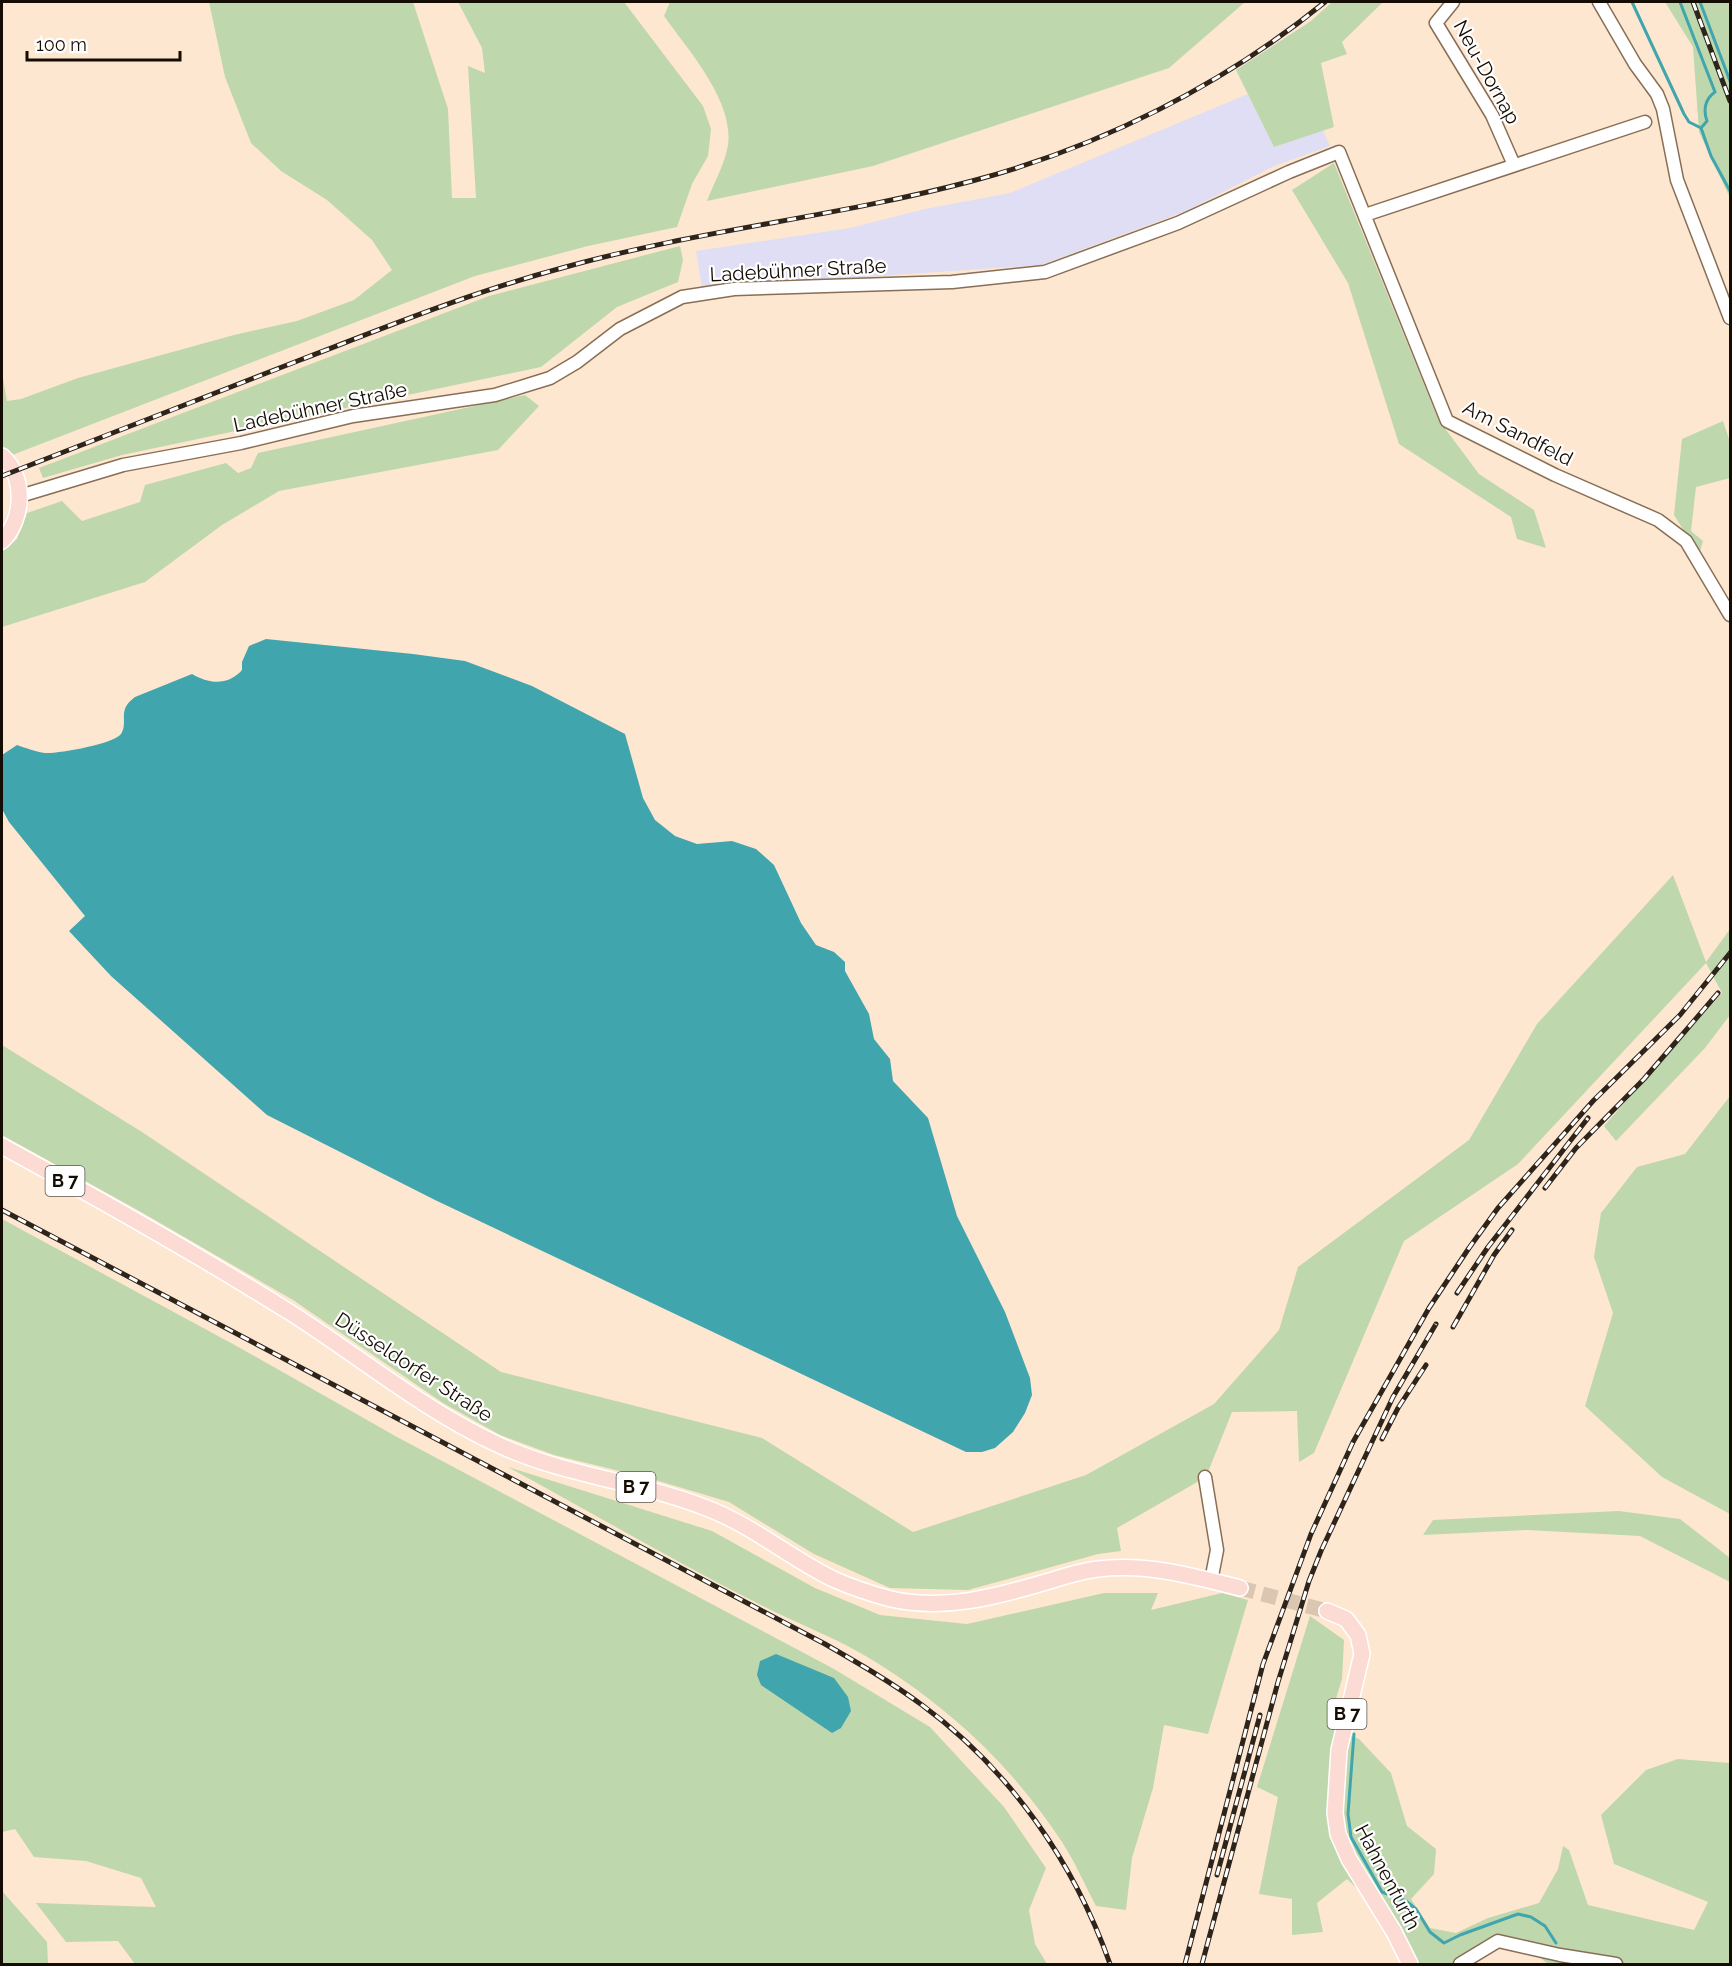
<svg xmlns="http://www.w3.org/2000/svg" width="1732" height="1966" viewBox="0 0 1732 1966" font-family="Raleway,sans-serif">
<rect width="100%" height="100%" fill="#fee7d0"/>
<path fill="#e0def4" d="M1248 94 1274 147 1323 130 1330 146 1272 167 1186 211 1041 265 702 288 696 251 850 228 925 209 1010 193Z"/>
<path fill="#bfd7ad" d="M209 2H413L448 109 452 198H476L468 66 485 73 482 48 458 2H624L703 106 711 129 708 156 692 184 677 227 588 246 475 276 2 459V373L7 401 21 399 78 378 234 335 297 321 354 300 392 270 372 240 327 200 281 171 251 143 225 77Z
M670 2H1245L1169 68 873 166 707 201C713 185 723 167 727 150 738 105 688 50 664 16Z
M1332 2H1383L1342 42 1347 54 1321 63 1334 127 1274 147 1236 70 1311 21Z
M1665 2H1730V198L1699 132 1693 47Z
M1334 163 1438 419 1479 474 1534 510 1546 548 1517 539 1511 517 1399 444 1348 283 1292 190Z
M680 246 683 260 678 282 617 307 541 367 122 455 43 478 39 468 489 296Z
M525 395 539 406 498 450 279 491 222 525 145 582 2 627V552L17 539 27 513 62 501 82 521 140 502 145 485 226 463 238 473 251 468 258 453Z
M1723 421 1730 442V478L1696 487 1691 531 1703 541 1699 555 1674 515 1682 439Z
M1673 875 1706 962 1730 929V1015L1705 1048 1616 1141 1604 1126 1722 993 1706 963 1518 1164 1404 1241 1314 1453 1299 1462 1297 1411 1232 1412 1206 1477 1117 1528 1121 1551 1098 1554 968 1590 890 1588 814 1554 729 1502 652 1479 554 1455 500 1435 443 1403 293 1300 141 1212 2 1135V1045L142 1132 501 1372 762 1438 913 1532 1086 1475 1214 1404 1279 1330 1298 1267 1469 1140 1537 1024Z
M1730 1096V1514L1662 1477 1585 1406 1613 1313 1594 1257 1601 1213 1637 1167 1685 1154Z
M2 1219 242 1349 397 1437 834 1669 930 1727 1004 1807 1046 1868 1029 1910 1035 1944 1047 1964H135L118 1941 66 1942 36 1903 156 1907 141 1878 86 1861 34 1857 15 1829 2 1832Z
M508 1467 712 1531 815 1588 880 1615 967 1624 1104 1593H1158L1151 1610 1222 1593 1248 1600 1208 1734 1164 1725 1153 1788 1132 1858 1126 1910 1096 1906C1085 1885 1075 1862 1062 1842 1012 1766 950 1708 874 1661 837 1638 797 1624 759 1604 674 1561 592 1513 508 1467Z
M1619 1511 1680 1519 1730 1558V1582L1640 1536 1527 1530 1423 1535 1433 1520Z
M1310 1616 1344 1640 1342 1679 1328 1725 1359 1739 1391 1773 1407 1826 1436 1849 1434 1874 1411 1899 1430 1928 1456 1933 1488 1918 1539 1903 1558 1869 1563 1846 1569 1850 1588 1905 1694 1930 1708 1902 1614 1864 1601 1815 1646 1770 1678 1759 1730 1763V1964H1548L1533 1952 1489 1944 1453 1964H1413L1391 1921 1347 1879 1317 1903 1323 1932 1292 1935V1899L1259 1894 1278 1797 1257 1787Z
M2 1891 47 1942 48 1964H2Z"/>
<path fill="#40a5ad" d="M266 639 413 654 465 661 532 686 625 734 643 798 655 820 675 836 697 844 732 841 756 849 774 865 801 923 816 945 834 952 845 962V971L869 1014 874 1039 890 1059 893 1081 928 1118 957 1216 1005 1312 1030 1378 1032 1395 1025 1413 1013 1432 995 1448 982 1452H966L435 1200 267 1115 111 976 69 931 85 916 9 822 2 809V755L17 745C26 748 36 752 45 753 57 754 114 744 121 734 129 721 116 711 135 697L192 674C209 684 228 686 242 670V662L249 646Z
M776 1654 834 1678 848 1697 851 1711 841 1728 832 1733 761 1685 757 1675 760 1661Z"/>
<g fill="none" stroke-linecap="round" stroke-linejoin="round">
<path stroke="#40a5ad" stroke-width="3" d="M1632 2 1684 114 1689 122 1701 128
M1680 2 1715 92C1705 99 1703 110 1707 121L1701 128 1711 156 1730 191
M1700 2 1730 81
M1354 1734 1348 1814 1351 1837 1382 1892 1406 1901 1416 1909 1430 1932 1444 1943 1460 1935 1518 1914 1531 1917 1545 1926 1556 1943"/>
<path stroke="#dbc6b1" stroke-width="15" stroke-dasharray="15 8" stroke-linecap="butt" d="M1240 1588 1327 1611"/>
<g stroke="#886e55" stroke-width="15">
<path id="minor" d="M1453 2 1436 23 1492 115 1514 165
M1599 2 1635 64 1657 94 1663 109 1677 180 1730 318
M1365 215 1645 122
M20 496 123 465 241 443 353 416 495 395 550 378 577 362 620 329 682 297 734 289 952 282 1045 272 1178 223 1289 172 1339 152 1447 421 1555 475 1658 520 1686 541 1730 615
M1205 1477 1217 1550 1211 1581
M1460 1964 1498 1941 1560 1955 1616 1964"/>
</g>
<g stroke="#fff" stroke-width="18">
<path id="major" d="M2 456C26 477 24 519 2 541
M2 1146C99 1199 197 1254 291 1313 360 1357 425 1411 499 1445 568 1477 645 1482 714 1511 757 1529 792 1559 833 1579 851 1587 872 1594 891 1599 944 1611 995 1597 1046 1582 1063 1577 1080 1571 1098 1569 1147 1563 1193 1576 1240 1588
M1327 1611 1346 1619 1358 1635 1362 1654 1339 1750 1335 1813 1338 1834 1349 1859 1394 1932 1410 1964"/>
</g>
<use href="#minor" stroke="#fff" stroke-width="12"/>
<use href="#major" stroke="#fbdbd4" stroke-width="15"/>
<g stroke="#2e241a" stroke-width="5">
<path id="rail" d="M1693 2 1730 101
M2 476C101 437 201 399 300 360 386 327 472 292 562 268 697 230 837 217 972 181 1100 147 1223 85 1325 2
M1545 1188 1576 1148 1644 1079 1718 993
M2 1210 825 1644C858 1663 891 1682 922 1705 1009 1769 1074 1862 1110 1964
M1457 1293 1488 1247 1588 1118
M1453 1327 1494 1255 1512 1230
M1382 1439 1398 1408 1426 1365
M1217 1875 1260 1715
M1185 1964 1263 1664 1311 1534 1353 1442 1429 1308 1469 1248 1498 1208 1593 1101 1680 1015 1730 953
M1202 1964 1278 1682 1309 1581 1321 1551 1393 1397 1436 1324"/>
</g>
<use href="#rail" stroke="#fff" stroke-width="3" stroke-dasharray="9" stroke-linecap="butt"/>
</g>
<g text-anchor="middle" stroke-width="4.5" stroke-linejoin="round" paint-order="stroke">
<g fill="#fff" stroke="#5b554f" stroke-width="1.5">
<rect x="45.5" y="1166" width="39" height="30" rx="4.5"/>
<rect x="616.5" y="1472" width="39" height="30" rx="4.5"/>
<rect x="1327.5" y="1699" width="39" height="30" rx="4.5"/>
</g>
<g font-size="18" font-weight="bold" fill="#150c04">
<text x="65" y="1187">B 7</text>
<text x="636" y="1493">B 7</text>
<text x="1347" y="1720">B 7</text>
</g>
<g font-size="20" fill="#150c04" stroke="#fff">
<text transform="translate(1487 72) rotate(61)" y="7">Neu-Dornap</text>
<text transform="translate(798 270) rotate(-3)" y="7">Ladebühner Straße</text>
<text transform="translate(320 407) rotate(-12)" y="7">Ladebühner Straße</text>
<text transform="translate(1518 433) rotate(27)" y="7">Am Sandfeld</text>
<text transform="translate(414 1367) rotate(33)" y="7">Düsseldorfer Straße</text>
<text transform="translate(1388 1877) rotate(62)" y="7">Hahnenfurth</text>
</g>
</g>
<rect width="1732" height="1966" fill="none" stroke="#150c04" stroke-width="6"/>
<path d="M27 51v9h153v-9" fill="none" stroke="#150c04" stroke-width="3"/>
<text x="36" y="51" font-size="18" fill="#150c04" stroke="#ffffff" stroke-width="4.5" paint-order="stroke">100 m</text>
</svg>
